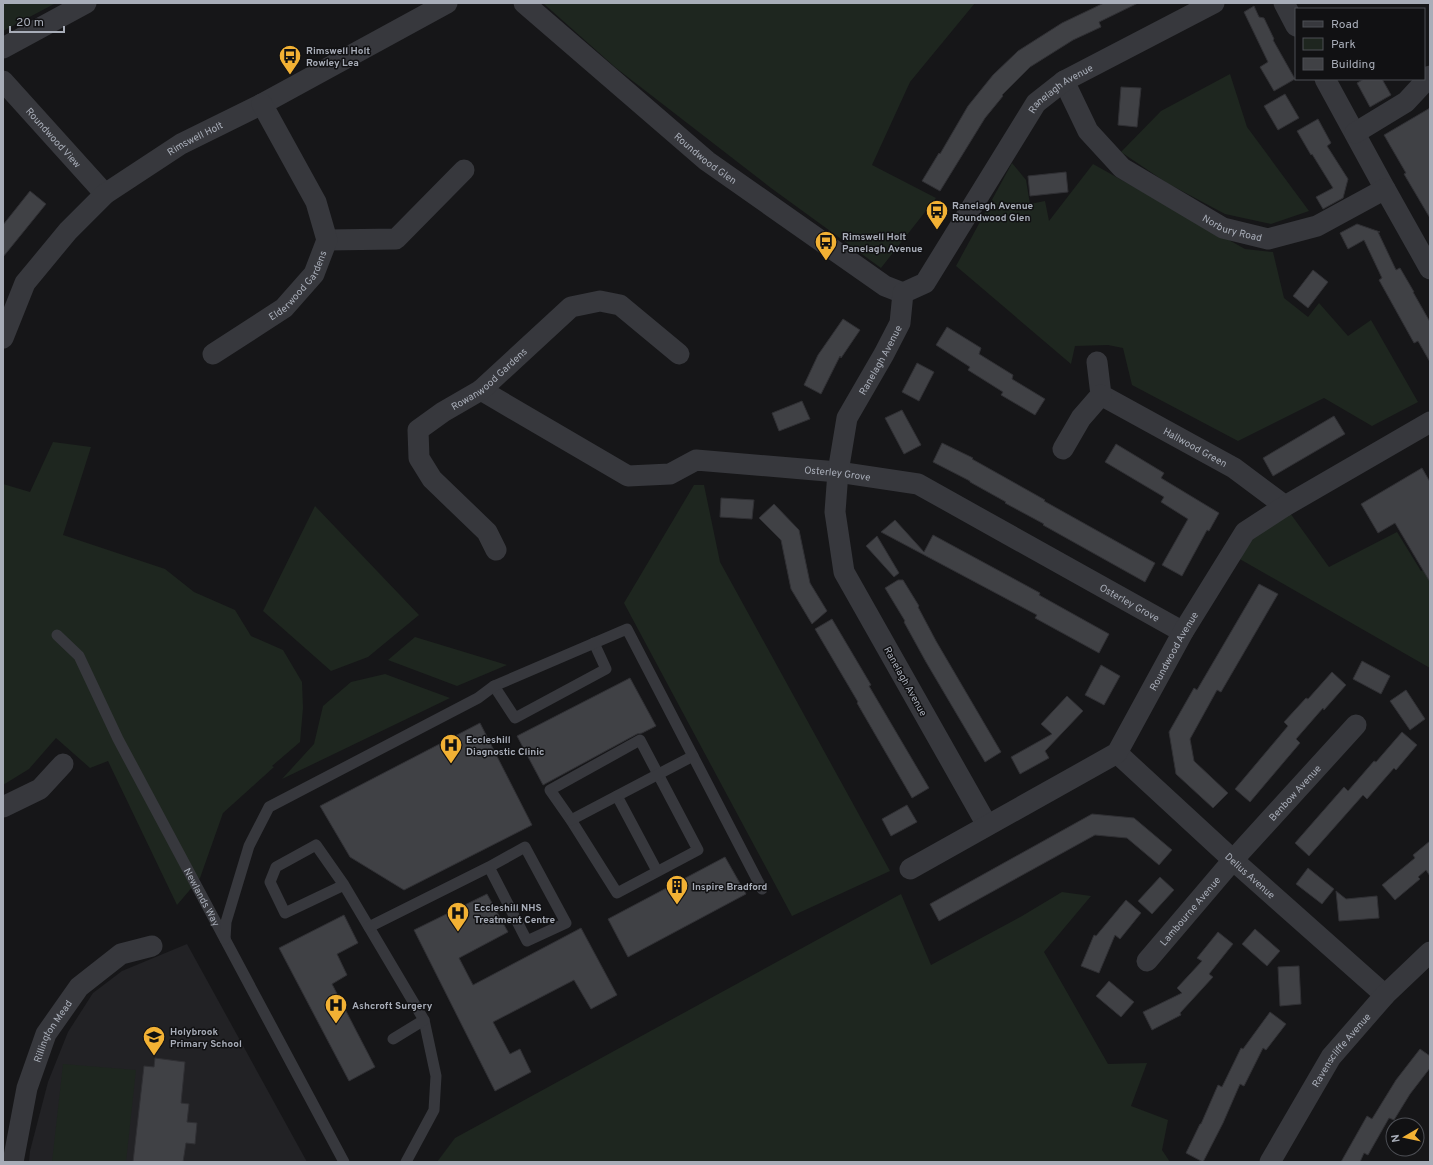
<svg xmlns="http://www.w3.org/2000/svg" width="1433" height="1165" viewBox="0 0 1433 1165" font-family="Overpass,sans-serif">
<rect width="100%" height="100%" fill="#161618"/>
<path fill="#222225" d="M187 944 307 1162H29L30 1151 48 1082 68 1032 93 993 122 971Z"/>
<path fill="#1e261f" d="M3 3H56L3 31Z
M543 3H975L910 82 872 165 936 198 881 268 771 188 616 68Z
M1230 74 1247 127 1309 211 1271 224 1225 214 1167 183 1121 152 1161 111Z
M1012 163 1026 180 1030 204 1045 201 1049 221 1093 164 1245 249 1273 252 1284 298 1308 317 1319 303 1348 336 1371 320 1418 402 1372 426 1324 398 1238 441 1132 385 1123 348 1108 345 1075 346 1071 364 956 266Z
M53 442 91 447 63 535 165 569 194 592 235 610 251 636 283 650 302 682 303 708 300 742 272 766 274 767 223 813 200 878 177 905 108 761 90 768 56 738 29 769 3 785V484L30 492Z
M694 485H704L720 562 890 871 792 916 624 603Z
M315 506 419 615 368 657 331 671 263 611Z
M1285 506 1329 567 1397 532 1421 571 1430 566V668L1231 554Z
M415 637 507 665 457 686 388 660Z
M385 674 450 698 282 779 314 744 323 706 351 682Z
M1062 892 1091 896 1044 952 1108 1064 1147 1063 1131 1106 1168 1120 1162 1150 1170 1162H437L455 1138 901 894 931 965 1022 916Z
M63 1064 136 1070 126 1162H52Z"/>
<path fill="#404145" stroke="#303034" d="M1104 3H1138L1099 22 1101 27 1073 40 1030 67 1002 95 1003 96 985 118 940 191 922 181 939 153 940 154 968 106 993 75 1018 51 1062 23Z
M1254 6 1259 17 1264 18 1274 39 1273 40 1295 79 1274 91 1260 67 1268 62 1244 12Z
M1364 79H1382L1391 95 1370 107 1357 83Z
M1121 87 1141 88 1137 127 1118 125Z
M1285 94 1299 118 1278 130 1264 106Z
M1430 108V218L1404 174 1406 173 1384 135Z
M1318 119 1331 143 1327 146 1348 179 1343 198 1323 209 1316 197 1333 188 1312 154 1311 155 1297 131Z
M1066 172 1068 192 1030 196 1028 176Z
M30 191 46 204 3 257V225Z
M1357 224 1380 232H1378L1396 270 1400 268 1414 292H1413L1430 322V362L1418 341 1414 343 1379 280 1382 278 1364 240 1348 249 1340 233Z
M1313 270 1328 282 1308 308 1293 296Z
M843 319 860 330 841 358 840 356 821 394 804 385 818 355Z
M947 327 981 348 979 354 1013 375 1012 379 1045 399 1035 415 1001 395 1003 392 968 370 970 367 936 345Z
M917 363 934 372 919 401 902 392Z
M802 401 810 419 779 431 772 413Z
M902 410 921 445 904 454 885 418Z
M1334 416 1345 434 1273 476 1263 458Z
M942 443 973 458 972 459 1045 500 1044 501 1155 563 1145 582 1043 525 1044 524 1005 503 1006 502 970 482V481L933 462Z
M1116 444 1164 473 1161 478 1219 513 1209 531 1207 530 1182 576 1162 565 1188 519 1161 502 1164 497 1105 462Z
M1422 468 1430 482V582L1395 523 1378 533 1361 504Z
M721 498 754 500 752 519 720 517Z
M774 504 799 530 810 583 827 611 812 624 791 589 781 540 759 518Z
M895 520 924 552 933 535 1040 593 1039 595 1109 634 1099 653 1035 618 1037 615 881 532Z
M877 536 899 573 894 577 866 546Z
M898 580H903L919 606 918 607 936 641 1001 752 985 762 926 662 904 622 905 621 885 588Z
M1259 584 1278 594 1221 692 1217 690 1190 739 1194 761 1228 793 1213 808 1176 774 1169 732 1194 688 1197 690Z
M832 619 871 685 869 686 929 788 912 798 857 703 858 702 815 629Z
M1362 661 1390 676 1381 694 1353 679Z
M1101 665 1120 676 1104 705 1085 695Z
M1332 672 1346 685 1324 710 1323 708 1296 739 1300 743 1250 802 1235 789 1288 726 1284 722 1306 698 1308 699Z
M630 678 656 726 642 733 637 734 543 785 517 736Z
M1406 690 1425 719 1410 730 1390 701Z
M1067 696 1083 711 1045 751 1049 758 1020 774 1011 757 1052 734 1041 724Z
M480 723 532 825 404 890 350 857 320 806Z
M1402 732 1417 745 1396 770 1394 768 1367 799 1363 795 1309 856 1295 843 1344 787 1348 791 1374 761 1376 762Z
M907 805 917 822 891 836 882 819Z
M1092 814 1134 818 1172 850 1159 865 1127 838 1095 835 939 921 930 904Z
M1430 841V876L1426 870 1418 877 1420 879 1395 900 1382 885 1415 858 1413 855Z
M725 857 746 894 628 957 608 919Z
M1308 868 1334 889 1322 904 1296 884Z
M1160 877 1174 890 1152 914 1138 901Z
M1336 891 1346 899 1377 896 1379 918 1339 921Z
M487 894 508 932 459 958 473 985 581 928 617 995 591 1009 574 980 493 1022 510 1054 520 1049 531 1072 495 1091 414 930Z
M1126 900 1141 913 1120 939 1115 935 1099 973 1081 966 1094 935 1096 936Z
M344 915 358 943 337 954 347 975 332 984 375 1067 349 1081 279 948Z
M1255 929 1280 951 1267 966 1242 944Z
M1218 932 1233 944 1209 974 1213 977 1180 1013 1181 1015 1152 1030 1143 1012 1182 993 1177 988 1202 961 1197 958Z
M1299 966 1301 1004 1280 1006 1278 967Z
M1109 981 1134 1002 1121 1017 1096 996Z
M1270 1012 1286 1024 1266 1050 1263 1048 1244 1086 1240 1084 1223 1123 1203 1162 1186 1153 1200 1124H1201L1218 1085 1222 1087 1241 1048 1243 1049Z
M1420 1049 1430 1056V1068L1410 1094 1394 1120 1389 1118 1368 1155 1364 1153 1360 1162H1341L1367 1116 1372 1119 1396 1080Z
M155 1058 185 1062 181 1103 189 1104 187 1122 197 1123 195 1144 186 1143 183 1162H133L144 1066 154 1067Z"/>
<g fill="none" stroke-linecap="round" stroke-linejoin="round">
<g stroke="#37383d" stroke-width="11">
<path id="s1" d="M57 635 79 656 118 739 344 1162"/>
<path d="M494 686 515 718 606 669 594 643"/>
<path d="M640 740 698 850 617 893 571 820 550 790Z"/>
<path d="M617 796 657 871"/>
<path d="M571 820 693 756"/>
<path d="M344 885 285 913 270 882 276 867 316 845 344 885 424 1020 436 1076 434 1110 406 1162"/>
<path d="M369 927 489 867 527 941 566 923 525 847 489 867"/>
<path d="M225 939 226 922 249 846 269 807 478 698 494 686 627 629 762 889"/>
<path d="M393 1039 424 1020"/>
</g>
<g stroke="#37383d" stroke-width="21">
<path id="s2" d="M524 3 707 161 885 286 903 293"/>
<path d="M1284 3 1296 26"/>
<path d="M3 48 86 3"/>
<path d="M1325 79 1385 189"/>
<path id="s3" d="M3 81 105 194"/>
<path id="s4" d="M1064 81 1088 131 1122 168 1223 228 1268 239 1317 226 1385 189 1430 269"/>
<path d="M1355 133 1406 102 1430 76"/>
<path d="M327 240 396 239 464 170"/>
<path id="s5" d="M3 338 25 283 68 231 105 194 181 144 262 104 447 3"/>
<path id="s6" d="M213 354 284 308 314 274 327 240 316 202 262 104"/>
<path id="s7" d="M1097 362 1101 395 1234 468 1285 506"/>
<path id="s8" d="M481 390 628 476 670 474 696 460 838 472 918 484 1183 632"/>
<path d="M1063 449 1081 418 1101 395"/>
<path id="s9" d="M496 550 487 532 432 479 419 458 418 430 443 412 481 390 571 307 600 301 620 305 679 354"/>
<path id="s10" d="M1117 753 1233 860 1385 995"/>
<path d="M3 807 40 789 63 764"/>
<path id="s11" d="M987 825 844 572 835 512 838 472 847 418 884 354 900 323 903 293 925 283 1036 103 1064 81 1214 3"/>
<path id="s12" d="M910 869 1117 753 1183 632 1245 532 1285 506 1430 422"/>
<path id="s13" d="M1147 961 1233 860 1356 725"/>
<path id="s14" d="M13 1162 27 1088 46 1034 79 987 121 954 152 946"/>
<path id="s15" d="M1270 1162 1331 1057 1385 995 1430 952"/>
</g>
</g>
<defs>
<g id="bus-pin" transform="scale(1.15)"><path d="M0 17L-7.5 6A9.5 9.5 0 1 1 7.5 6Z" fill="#f2b134" stroke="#111113"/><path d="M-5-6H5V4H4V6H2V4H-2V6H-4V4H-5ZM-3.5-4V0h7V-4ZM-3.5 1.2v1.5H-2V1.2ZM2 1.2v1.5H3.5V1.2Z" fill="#111"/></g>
<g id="hospital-pin" transform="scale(1.15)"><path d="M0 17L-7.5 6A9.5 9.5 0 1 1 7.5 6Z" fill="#f2b134" stroke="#111113"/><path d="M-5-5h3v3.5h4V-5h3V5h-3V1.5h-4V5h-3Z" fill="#111"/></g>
<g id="building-pin" transform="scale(1.15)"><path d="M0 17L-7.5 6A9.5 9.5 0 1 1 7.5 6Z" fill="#f2b134" stroke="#111113"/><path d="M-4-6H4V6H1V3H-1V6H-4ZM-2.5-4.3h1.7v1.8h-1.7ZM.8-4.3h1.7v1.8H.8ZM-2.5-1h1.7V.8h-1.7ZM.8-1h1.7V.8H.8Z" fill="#111"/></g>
<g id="school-pin" transform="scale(1.15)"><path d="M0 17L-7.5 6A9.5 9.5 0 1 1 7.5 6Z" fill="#f2b134" stroke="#111113"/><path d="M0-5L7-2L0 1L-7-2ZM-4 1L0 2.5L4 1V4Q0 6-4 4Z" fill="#111"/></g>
</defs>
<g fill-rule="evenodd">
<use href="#bus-pin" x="290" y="56"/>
<use href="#bus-pin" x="937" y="211"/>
<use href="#bus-pin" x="826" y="242"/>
<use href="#hospital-pin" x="451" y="745"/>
<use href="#building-pin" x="677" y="886"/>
<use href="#hospital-pin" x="458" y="913"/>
<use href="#hospital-pin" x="336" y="1005"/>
<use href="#school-pin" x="154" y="1037"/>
</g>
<g text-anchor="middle" stroke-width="3" stroke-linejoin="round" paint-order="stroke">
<g font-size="10" font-weight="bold" fill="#a8adb8" stroke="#111113" text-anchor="start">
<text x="306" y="54">Rimswell Holt<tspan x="306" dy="12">Rowley Lea</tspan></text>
<text x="952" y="209">Ranelagh Avenue<tspan x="952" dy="12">Roundwood Glen</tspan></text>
<text x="842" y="240">Rimswell Holt<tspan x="842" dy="12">Panelagh Avenue</tspan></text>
<text x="466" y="743">Eccleshill<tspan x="466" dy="12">Diagnostic Clinic</tspan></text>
<text x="692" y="890">Inspire Bradford</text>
<text x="474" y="911">Eccleshill NHS<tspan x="474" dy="12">Treatment Centre</tspan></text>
<text x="352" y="1009">Ashcroft Surgery</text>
<text x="170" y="1035">Holybrook<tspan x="170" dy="12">Primary School</tspan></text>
</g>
<g font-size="10" fill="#a8adb8" stroke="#111113">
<text dy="4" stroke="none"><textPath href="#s11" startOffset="849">Ranelagh Avenue</textPath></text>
<text dy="4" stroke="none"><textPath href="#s3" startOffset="76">Roundwood View</textPath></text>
<text dy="4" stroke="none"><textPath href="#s5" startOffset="285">Rimswell Holt</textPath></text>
<text dy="4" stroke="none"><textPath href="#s2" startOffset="239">Roundwood Glen</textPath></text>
<text dy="4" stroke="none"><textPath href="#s4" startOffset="232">Norbury Road</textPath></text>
<text dy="4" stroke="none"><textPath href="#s6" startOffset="111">Elderwood Gardens</textPath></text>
<text dy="4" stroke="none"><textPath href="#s11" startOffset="513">Ranelagh Avenue</textPath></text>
<text dy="4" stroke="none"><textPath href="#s9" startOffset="237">Rowanwood Gardens</textPath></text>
<text dy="4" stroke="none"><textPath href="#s7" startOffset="141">Hallwood Green</textPath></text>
<text dy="4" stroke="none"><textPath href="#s8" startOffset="384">Osterley Grove</textPath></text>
<text dy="4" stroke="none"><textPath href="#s8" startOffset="708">Osterley Grove</textPath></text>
<text dy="4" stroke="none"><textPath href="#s12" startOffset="354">Roundwood Avenue</textPath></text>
<text transform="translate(906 681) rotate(61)" y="4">Ranelagh Avenue</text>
<text dy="4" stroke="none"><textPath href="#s13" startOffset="224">Benbow Avenue</textPath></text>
<text dy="4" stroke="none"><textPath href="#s10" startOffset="181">Delius Avenue</textPath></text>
<text dy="4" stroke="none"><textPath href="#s1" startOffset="301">Newlands Way</textPath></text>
<text dy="4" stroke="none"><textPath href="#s13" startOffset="66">Lambourne Avenue</textPath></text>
<text dy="4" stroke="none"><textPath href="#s14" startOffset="138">Rillington Mead</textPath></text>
<text dy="4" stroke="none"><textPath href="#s15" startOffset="133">Ravenscliffe Avenue</textPath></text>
</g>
</g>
<rect width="1433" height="1165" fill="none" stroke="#a8adb8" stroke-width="8"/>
<rect x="1295" y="8" width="130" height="72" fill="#111113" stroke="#4d4f55"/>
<rect x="1303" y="21" width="20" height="6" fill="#37383d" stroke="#4d4f55"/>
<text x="1331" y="28" font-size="12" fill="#a8adb8">Road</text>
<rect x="1303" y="38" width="20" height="12" fill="#1e261f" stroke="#4d4f55"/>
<text x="1331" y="48" font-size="12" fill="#a8adb8">Park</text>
<rect x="1303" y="58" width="20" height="12" fill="#404145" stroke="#4d4f55"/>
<text x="1331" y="68" font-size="12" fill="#a8adb8">Building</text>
<g transform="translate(1405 1137) rotate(261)"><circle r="19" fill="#111113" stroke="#4d4f55"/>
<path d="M0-3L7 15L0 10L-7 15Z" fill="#f2b134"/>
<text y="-6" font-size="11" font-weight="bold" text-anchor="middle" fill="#a8adb8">N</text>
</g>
<path d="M10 26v6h54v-6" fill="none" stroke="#a8adb8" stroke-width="2"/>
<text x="16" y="26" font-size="12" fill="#a8adb8" stroke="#111113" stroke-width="3" paint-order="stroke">20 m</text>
</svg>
